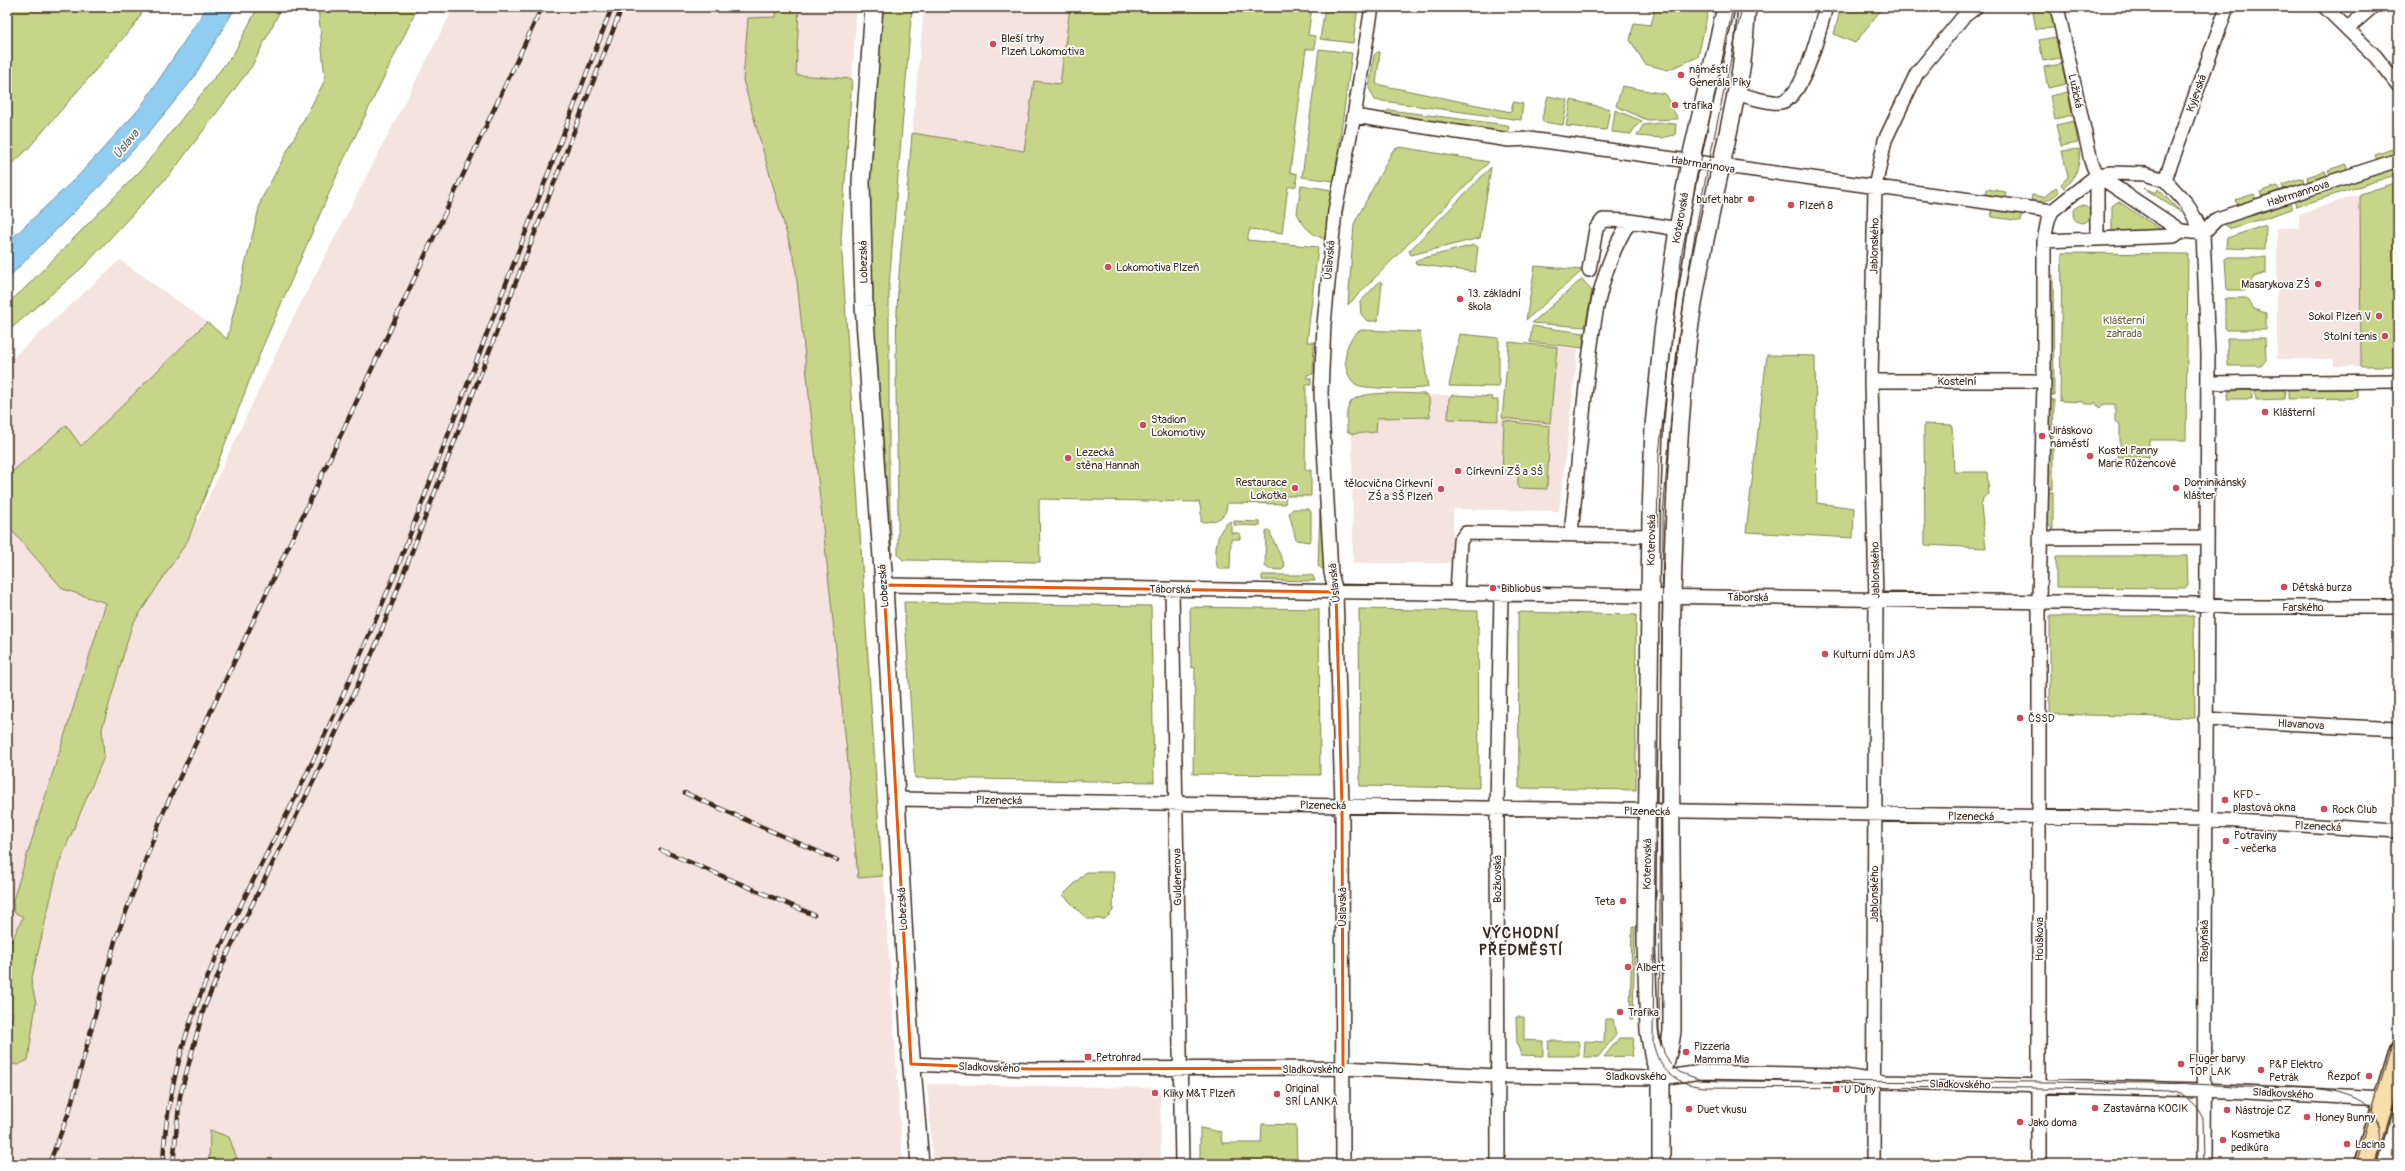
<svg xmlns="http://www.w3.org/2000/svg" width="2405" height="1171" viewBox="0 0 2405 1171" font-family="Pangolin,sans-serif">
<rect width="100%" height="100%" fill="#fff"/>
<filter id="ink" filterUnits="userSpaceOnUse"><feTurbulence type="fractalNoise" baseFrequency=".025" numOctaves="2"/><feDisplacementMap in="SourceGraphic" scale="8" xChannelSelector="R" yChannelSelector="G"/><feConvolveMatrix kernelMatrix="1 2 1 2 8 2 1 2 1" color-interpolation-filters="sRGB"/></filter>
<g filter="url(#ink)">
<path fill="#f4e3de" d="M454 7H857L841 239 903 1164H7V1063L18 1065 36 1003 31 982 59 863 104 757 102 729 132 625 188 540 291 322Z
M924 7H1070L1060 85 1024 151 912 133Z
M2360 194 2361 366H2334V359H2277V228H2299V214Z
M120 260 207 322 81 446 66 426 7 476V363Z
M1509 342 1578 349 1559 511 1453 509V563H1353L1352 434 1347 431V412L1350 402 1361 395 1371 394 1484 396 1498 421 1502 418Z
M7 525 63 589 106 603 69 727 44 828 36 831 13 900 23 916 7 951Z
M927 1084 1157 1088 1160 1091 1161 1164H933Z"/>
<path fill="#c7d589" stroke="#818054" d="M7 7H145L136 23 26 151 7 169Z
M258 7H282L252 66 172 172 84 266 7 332V304L23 290 141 170 234 53Z
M318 7H418L343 161 262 348 188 540 132 625 102 729 104 757 59 863 31 982 36 1003 28 1060 18 1065 7 1063V1032L13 1013 7 1011V951L23 917 14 912 13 900 106 603 63 589 7 525V476L66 425 81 446 207 322 227 339 261 200 325 80Z
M777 7H799L796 75 852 79 841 239 882 876 858 878 847 753 795 263 743 80 748 18 776 17Z
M879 7H912L889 285V486L892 555 885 541 863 138Z
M1070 7H1312L1308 35 1315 36V49H1306L1290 172 1297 174 1296 186 1288 187 1282 233 1250 229 1247 240 1318 247 1307 342H1314L1313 374 1307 375V378H1311V385H1306L1305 470H1311V496H1286L1285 504 1227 503C1227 519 1215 522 1201 522V510L1199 502 1039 499 1040 562 903 560 898 555C899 465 893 377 898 288 901 236 909 185 912 133L1024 151 1034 81 1060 84Z
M1325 7H1358L1353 43 1320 39Z
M1647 7H1709L1698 57 1668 70 1645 64 1630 40 1634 23 1651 25 1654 13 1648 10Z
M1841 7H1883L1855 43 1834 34Z
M2032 7H2049L2054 28 2036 29Z
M2056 37 2060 58 2043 61 2039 40Z
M1319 49 1352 53 1334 181 1302 177Z
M1378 52H1380L1376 84 1511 112 1513 102 1523 104 1521 120 1375 100 1369 88 1374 55Z
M2062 64 2066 84 2048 88 2044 67Z
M1622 86 1665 94 1678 119 1647 120 1616 106Z
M2068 92 2072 115 2055 119 2050 96Z
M1548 96 1568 100 1563 125 1543 122 1542 118Z
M1571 100 1610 109 1606 130 1566 126Z
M1389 110 1507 125 1509 127 1507 133 1383 117 1384 113Z
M1615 110 1642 121 1636 126 1631 134 1612 132Z
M2074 121 2078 143 2061 146 2056 125Z
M1660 123 1676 124 1675 135 1661 138 1637 136 1643 125Z
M1400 147 1489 162 1348 305 1354 224 1393 150Z
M2398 147V153L2377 160 2375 155Z
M2079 149C2081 166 2076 176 2064 188L2061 184 2068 177 2062 151Z
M2346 164 2347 169 2330 175 2328 170Z
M2398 166V174L2296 207 2294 200Z
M1491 167 1480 238 1411 255 1409 251Z
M2325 171 2327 176 2308 182 2307 177Z
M2303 178 2304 184 2284 190 2282 185Z
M2398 182V366H2361L2360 194Z
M1301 185 1332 190 1325 239C1311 235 1303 226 1297 213Z
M2277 186 2280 192 2262 197 2260 192Z
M2056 187 2059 192C2050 200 2043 203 2031 203L2032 195 2044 197Z
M2144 188 2156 193 2158 189 2182 213Z
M1986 189 2006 192 2005 200 1985 197Z
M2254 194 2256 199 2237 205 2235 200Z
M2289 201 2292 209 2231 229 2224 224Z
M2117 202H2119L2162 230 2112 231V206Z
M2073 214a9 9 0 1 1 18 0a9 9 0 1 1-18 0Z
M1991 210 2022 214 2021 221 1992 217Z
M2266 225 2265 249 2226 248 2227 238Z
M1474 245 1478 247 1475 272 1415 264 1416 260Z
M2062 253 2188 254 2186 440H2149V457H2117V453L2120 451V426L2115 422V404H2104L2100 409 2095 402 2094 404H2085L2084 402 2060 401Z
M2228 257H2266V273L2254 277 2246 290H2227L2225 259Z
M1535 266 1583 270 1526 320Z
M2053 275 2054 395H2047L2050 276Z
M1582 279 1592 291 1585 327 1532 323Z
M1380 281 1382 283 1378 321H1367L1361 314 1360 302Z
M2227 298H2247L2254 309 2266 313V330H2227L2225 328V299Z
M1532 326 1584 333 1583 348 1530 342Z
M1361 330 1420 332 1428 387C1419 390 1364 389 1357 385 1339 374 1343 338 1361 330Z
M1460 334 1499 338V387L1449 386Z
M2227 338H2265L2266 360 2261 366H2228Z
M1509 342 1557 347 1550 423 1502 418Z
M1767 355 1815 356 1817 503 1854 508 1853 538 1746 532Z
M2357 389V398L2288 399V390Z
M2252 390V399H2227L2229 391Z
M2255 390H2285L2284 399 2256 400Z
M1424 394 1429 398 1430 417 1377 418 1376 432 1352 434 1347 431C1347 422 1345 411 1350 403 1359 389 1408 394 1424 394Z
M1452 395 1493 397 1492 400H1498V421L1448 419 1449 398Z
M2047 399 2054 400 2053 442H2047Z
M1504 421 1550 426 1547 489 1518 488V474H1502Z
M1924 424 1952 425 1954 472H1987L1989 494 1983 498 1981 507 1986 548 1925 545Z
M2047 445H2053V489H2047Z
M2047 492H2053V530L2047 523Z
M1293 509H1309L1311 512V539L1309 542 1296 540 1289 513Z
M1320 510H1324V570L1318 566Z
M1231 521V533H1240V539H1231L1230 569H1218C1213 556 1216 527 1231 521Z
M1234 521 1260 522V526L1234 525Z
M1269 530 1285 566 1282 570 1269 569 1265 566 1266 532Z
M2056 556H2187L2188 585 2185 588 2056 587Z
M1262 575H1309L1313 576 1315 581 1262 580Z
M904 602 1151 606 1154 782 915 778Z
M1190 607 1319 609 1320 775 1193 774 1195 668 1191 667Z
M1359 609 1478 611 1479 788 1360 786Z
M1518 612 1636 615V790L1519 788Z
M2050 616H2194L2195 718 2050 714Z
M1086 872H1114L1113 911 1105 919H1087L1063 895Z
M1632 927H1635L1633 1019H1630Z
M1516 1017H1524V1040L1543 1041V1056L1521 1055 1517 1043Z
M1605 1019H1613L1616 1035 1598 1057H1584L1585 1041 1604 1042Z
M1619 1038H1634L1632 1056 1604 1057Z
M1549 1041H1579V1056H1548Z
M1262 1124 1296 1125 1297 1164H1200V1128L1221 1132 1222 1143H1261Z
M210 1130 229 1137 239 1164H209Z"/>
<path fill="#91cdf1" stroke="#6f8c9d" d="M207 7H236L192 80 151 130 104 182 7 279V243L78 176 140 108Z"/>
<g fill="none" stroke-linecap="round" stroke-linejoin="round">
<g stroke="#3b2a1e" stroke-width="16">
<path id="minor" d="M2057 7 2091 161 2097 175V238
M2325 7 2376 57 2398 85
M2348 28 2372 7
M1736 93C1745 96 1772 104 1781 102 1805 97 1819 29 1826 7
M1354 116 1509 140 1529 139 2052 211
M2097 175 2181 231 2203 233
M2165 180 2227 7
M2203 233 2217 219 2398 160
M2044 241 2174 236 2181 231
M1589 270 1596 229 1603 220 1630 221 1678 229
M1871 381H2044
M2208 383 2398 381
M1571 534C1575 491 1580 447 1584 404 1591 343 1595 274 1630 221
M2040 538 2207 537
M884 585 2194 604 2230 607H2398
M1172 589 1182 1164
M1457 593 1460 541 1466 533 1651 536
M2205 719 2398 729
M895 799 2204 819 2398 831
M911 1064 1030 1069 1343 1068 1497 1076 1661 1078 1701 1072 1837 1075 1885 1082 2204 1090 2385 1099
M1343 1164 1342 806 1336 592 1331 573 1321 393 1324 324 1335 211 1354 116 1372 7
M1498 1164 1497 808 1501 594
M1873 1164 1876 599 1871 381 1875 187 1885 140 1917 73 1963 17 1976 7
M2039 1164V601L2044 381V241L2048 220 2052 211 2097 175 2112 173 2145 174 2165 180 2187 204 2203 233 2208 354 2204 1164"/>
</g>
<g stroke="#3b2a1e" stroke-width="20">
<path id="tertiary" d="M874 7 861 181 864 306 884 585 910 1044 920 1164
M1661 1078 1654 1059 1649 1031 1646 943 1651 517 1654 426 1663 333 1678 229 1690 162 1726 7
M1661 1164V1078L1670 1045 1672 1031C1672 809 1664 585 1685 364 1695 264 1723 167 1741 69 1744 49 1745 27 1747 7"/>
</g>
<g stroke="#3b2a1e" stroke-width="24">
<path id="primary" d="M2365 1164 2398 1055"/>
</g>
<use href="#minor" stroke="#fff" stroke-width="13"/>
<use href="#tertiary" stroke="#fff" stroke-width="17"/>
<use href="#primary" stroke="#f9deab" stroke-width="21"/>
<path stroke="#3b2a1e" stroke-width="1" d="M1742 7C1721 107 1697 208 1683 309 1674 378 1668 448 1663 517L1659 1031 1664 1053 1670 1063 1679 1072 1701 1080 1720 1081C1829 1082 1939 1081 2049 1082 2115 1083 2181 1082 2247 1087 2282 1089 2329 1084 2359 1099 2381 1110 2383 1133 2378 1154
M1657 526 1659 454 1682 251 1733 7
M1656 742 1653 1043C1659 1071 1676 1084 1704 1087 1859 1089 2014 1085 2169 1091 2185 1094 2198 1103 2203 1119L2204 1164
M2356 1164 2398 1023
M2375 1164 2398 1089"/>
<g stroke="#3b2a1e" stroke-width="4.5">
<path id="rail" d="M685 793 837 860
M661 850 814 915
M49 1164 69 1112 115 941 163 813 542 7
M163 1164C168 1034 228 931 285 818 325 739 360 658 394 576L612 7
M173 1164 180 1096 204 1008 225 959 315 778 376 645 622 7"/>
</g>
<use href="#rail" stroke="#fff" stroke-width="3" stroke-dasharray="9" stroke-linecap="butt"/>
</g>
</g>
<path fill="none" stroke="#e8590c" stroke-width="3" stroke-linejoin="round" d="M884 585 1336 592 1342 806 1343 1068 1030 1069 911 1064Z"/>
<g fill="#d1495b" stroke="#fff" stroke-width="1.5">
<circle cx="993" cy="44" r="4"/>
<circle cx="1681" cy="75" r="4"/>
<circle cx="1675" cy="105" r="4"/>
<circle cx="1751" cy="199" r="4"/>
<circle cx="1791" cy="205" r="4"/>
<circle cx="1108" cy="267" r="4"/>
<circle cx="2318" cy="284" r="4"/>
<circle cx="1460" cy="299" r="4"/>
<circle cx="2379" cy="316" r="4"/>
<circle cx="2385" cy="336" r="4"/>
<circle cx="2265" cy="412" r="4"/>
<circle cx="1143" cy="425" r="4"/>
<circle cx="2042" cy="436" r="4"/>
<circle cx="2090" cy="456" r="4"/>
<circle cx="1068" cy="458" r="4"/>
<circle cx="1458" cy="471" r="4"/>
<circle cx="1295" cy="488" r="4"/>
<circle cx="2176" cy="488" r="4"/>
<circle cx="1441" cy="489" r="4"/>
<circle cx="2284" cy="587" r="4"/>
<circle cx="1493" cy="588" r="4"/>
<circle cx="1825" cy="654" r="4"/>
<circle cx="2020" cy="718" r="4"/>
<circle cx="2225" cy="800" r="4"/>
<circle cx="2324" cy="809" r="4"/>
<circle cx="2226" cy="841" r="4"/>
<circle cx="1623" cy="901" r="4"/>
<circle cx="1628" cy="967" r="4"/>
<circle cx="1620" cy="1012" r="4"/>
<circle cx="1686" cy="1052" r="4"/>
<rect x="1084" y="1053" width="8" height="8" rx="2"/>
<circle cx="2181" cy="1064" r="4"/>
<circle cx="2261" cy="1070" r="4"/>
<circle cx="2369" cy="1076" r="4"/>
<rect x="1832" y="1085" width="8" height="8" rx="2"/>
<circle cx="1155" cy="1093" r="4"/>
<circle cx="1277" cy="1094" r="4"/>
<circle cx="2095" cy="1108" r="4"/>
<circle cx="1689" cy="1109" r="4"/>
<circle cx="2227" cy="1110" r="4"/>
<circle cx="2307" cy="1117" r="4"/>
<circle cx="2020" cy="1122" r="4"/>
<circle cx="2223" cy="1140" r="4"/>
<circle cx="2347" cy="1144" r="4"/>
</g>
<g text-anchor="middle" stroke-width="3.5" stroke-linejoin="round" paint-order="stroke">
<g font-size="11" fill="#3b2a1e" stroke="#fff" text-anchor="start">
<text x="1001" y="42">Bleší trhy<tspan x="1001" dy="13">Plzeň Lokomotiva</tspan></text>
<text x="1689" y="73">náměstí<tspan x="1689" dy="13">Generála Píky</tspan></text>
<text x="1683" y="109">trafika</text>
<text x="1743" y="203" text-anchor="end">bufet habr</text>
<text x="1799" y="209">Plzeň 8</text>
<text x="1116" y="271">Lokomotiva Plzeň</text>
<text x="2310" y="288" text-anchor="end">Masarykova ZŠ</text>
<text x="1468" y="297">13. základní<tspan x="1468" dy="13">škola</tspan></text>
<text x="2371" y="320" text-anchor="end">Sokol Plzeň V</text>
<text x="2377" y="340" text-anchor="end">Stolní tenis</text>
<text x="2273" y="416">Klášterní</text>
<text x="1151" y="423">Stadion<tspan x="1151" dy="13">Lokomotivy</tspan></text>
<text x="2050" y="434">Jiráskovo<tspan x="2050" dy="13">náměstí</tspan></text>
<text x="2098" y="454">Kostel Panny<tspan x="2098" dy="13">Marie Růžencové</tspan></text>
<text x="1076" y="456">Lezecká<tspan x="1076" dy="13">stěna Hannah</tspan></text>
<text x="1466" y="475">Církevní ZŠ a SŠ</text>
<text x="1287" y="486" text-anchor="end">Restaurace<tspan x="1287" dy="13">Lokotka</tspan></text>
<text x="2184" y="486">Dominikánský<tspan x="2184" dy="13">klášter</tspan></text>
<text x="1433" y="487" text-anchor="end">tělocvična Církevní<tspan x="1433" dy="13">ZŠ a SŠ Plzeň</tspan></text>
<text x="2292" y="591">Dětská burza</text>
<text x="1501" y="592">Bibliobus</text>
<text x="1833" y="658">Kulturní dům JAS</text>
<text x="2028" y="722">ČSSD</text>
<text x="2233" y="798">KFD -<tspan x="2233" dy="13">plastová okna</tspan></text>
<text x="2332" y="813">Rock Club</text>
<text x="2234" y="839">Potraviny<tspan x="2234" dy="13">- večerka</tspan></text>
<text x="1615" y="905" text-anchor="end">Teta</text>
<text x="1636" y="971">Albert</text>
<text x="1628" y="1016">Trafika</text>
<text x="1694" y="1050">Pizzeria<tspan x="1694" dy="13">Mamma Mia</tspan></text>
<text x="1096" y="1061">Petrohrad</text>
<text x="2189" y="1062">Flüger barvy<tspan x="2189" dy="13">TOP LAK</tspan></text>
<text x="2269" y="1068">P&amp;P Elektro<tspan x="2269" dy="13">Petrák</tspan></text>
<text x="2361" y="1080" text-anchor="end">Řezpof</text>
<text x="1285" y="1092">Original<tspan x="1285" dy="13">SRÍ LANKA</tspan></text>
<text x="1844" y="1093">U Duhy</text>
<text x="1163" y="1097">Kliky M&amp;T Plzeň</text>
<text x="2103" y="1112">Zastavárna KOCIK</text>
<text x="1697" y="1113">Duet vkusu</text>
<text x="2235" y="1114">Nástroje CZ</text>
<text x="2315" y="1121">Honey Bunny</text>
<text x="2028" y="1126">Jako doma</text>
<text x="2231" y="1138">Kosmetika<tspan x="2231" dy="13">pedikúra</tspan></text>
<text x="2355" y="1148">Lacina</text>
</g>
<g font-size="11" fill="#3b2a1e" stroke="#fff">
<text transform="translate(2076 91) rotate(78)" y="4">Lužická</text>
<text transform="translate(2196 93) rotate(-70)" y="4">Kyjevská</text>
<text transform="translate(1703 164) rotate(9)" y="4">Habrmannova</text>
<text transform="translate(2298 193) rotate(-18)" y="4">Habrmannova</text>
<text transform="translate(1680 218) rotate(-80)" y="4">Koterovská</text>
<text transform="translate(1874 246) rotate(-89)" y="4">Jablonského</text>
<text transform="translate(1329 260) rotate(-85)" y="4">Úslavská</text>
<text transform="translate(863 262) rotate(-91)" y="4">Lobezská</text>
<text x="1957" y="385">Kostelní</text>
<text transform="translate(1651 540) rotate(-89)" y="4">Koterovská</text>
<text transform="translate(1875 570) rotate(-91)" y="4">Jablonského</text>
<text transform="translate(1334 583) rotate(-96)" y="4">Úslavská</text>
<text transform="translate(883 586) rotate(-94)" y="4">Lobezská</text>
<text transform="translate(1170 589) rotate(1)" y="4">Táborská</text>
<text transform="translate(1748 597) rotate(1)" y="4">Táborská</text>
<text x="2303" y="611">Farského</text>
<text transform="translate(2301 724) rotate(3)" y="4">Hlavanova</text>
<text transform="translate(999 800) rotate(1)" y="4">Plzenecká</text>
<text transform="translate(1323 805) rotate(1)" y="4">Plzenecká</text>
<text transform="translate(1647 811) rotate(1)" y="4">Plzenecká</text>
<text transform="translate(1971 816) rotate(1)" y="4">Plzenecká</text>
<text transform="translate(2318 826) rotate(3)" y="4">Plzenecká</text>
<text transform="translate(1647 864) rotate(-89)" y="4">Koterovská</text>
<text transform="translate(1177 877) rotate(-91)" y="4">Guldenerova</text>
<text transform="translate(1497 879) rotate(-90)" y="4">Božkovská</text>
<text transform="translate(1874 894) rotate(-90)" y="4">Jablonského</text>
<text transform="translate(1342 907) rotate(-90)" y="4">Úslavská</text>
<text transform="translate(902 909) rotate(-93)" y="4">Lobezská</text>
<text transform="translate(2039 939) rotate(-90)" y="4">Houškova</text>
<text transform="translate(2204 941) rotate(-90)" y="4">Radyňská</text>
<text transform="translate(989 1067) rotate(2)" y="4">Sladkovského</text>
<text x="1313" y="1073">Sladkovského</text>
<text x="1636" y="1080">Sladkovského</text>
<text transform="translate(1960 1084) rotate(1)" y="4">Sladkovského</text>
<text transform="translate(2283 1093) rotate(3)" y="4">Sladkovského</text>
</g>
<g font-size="11" fill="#655d3e" stroke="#fff">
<text x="2124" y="324">Klášterní<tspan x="2124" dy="13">zahrada</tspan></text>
</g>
<g font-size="12" font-style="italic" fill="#555b5d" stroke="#fff">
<text transform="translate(126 144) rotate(-51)" y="4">Úslava</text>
</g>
<g font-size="15" font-weight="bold" letter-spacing="1" fill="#3b2a1e" stroke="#fff">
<text x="1521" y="938">VÝCHODNÍ<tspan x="1521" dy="17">PŘEDMĚSTÍ</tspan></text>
</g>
</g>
<rect width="2405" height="1171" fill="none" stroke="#fff" stroke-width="24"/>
<rect x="12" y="12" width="2381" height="1147" fill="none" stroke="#3b2a1e" stroke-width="1.5" filter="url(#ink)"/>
</svg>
